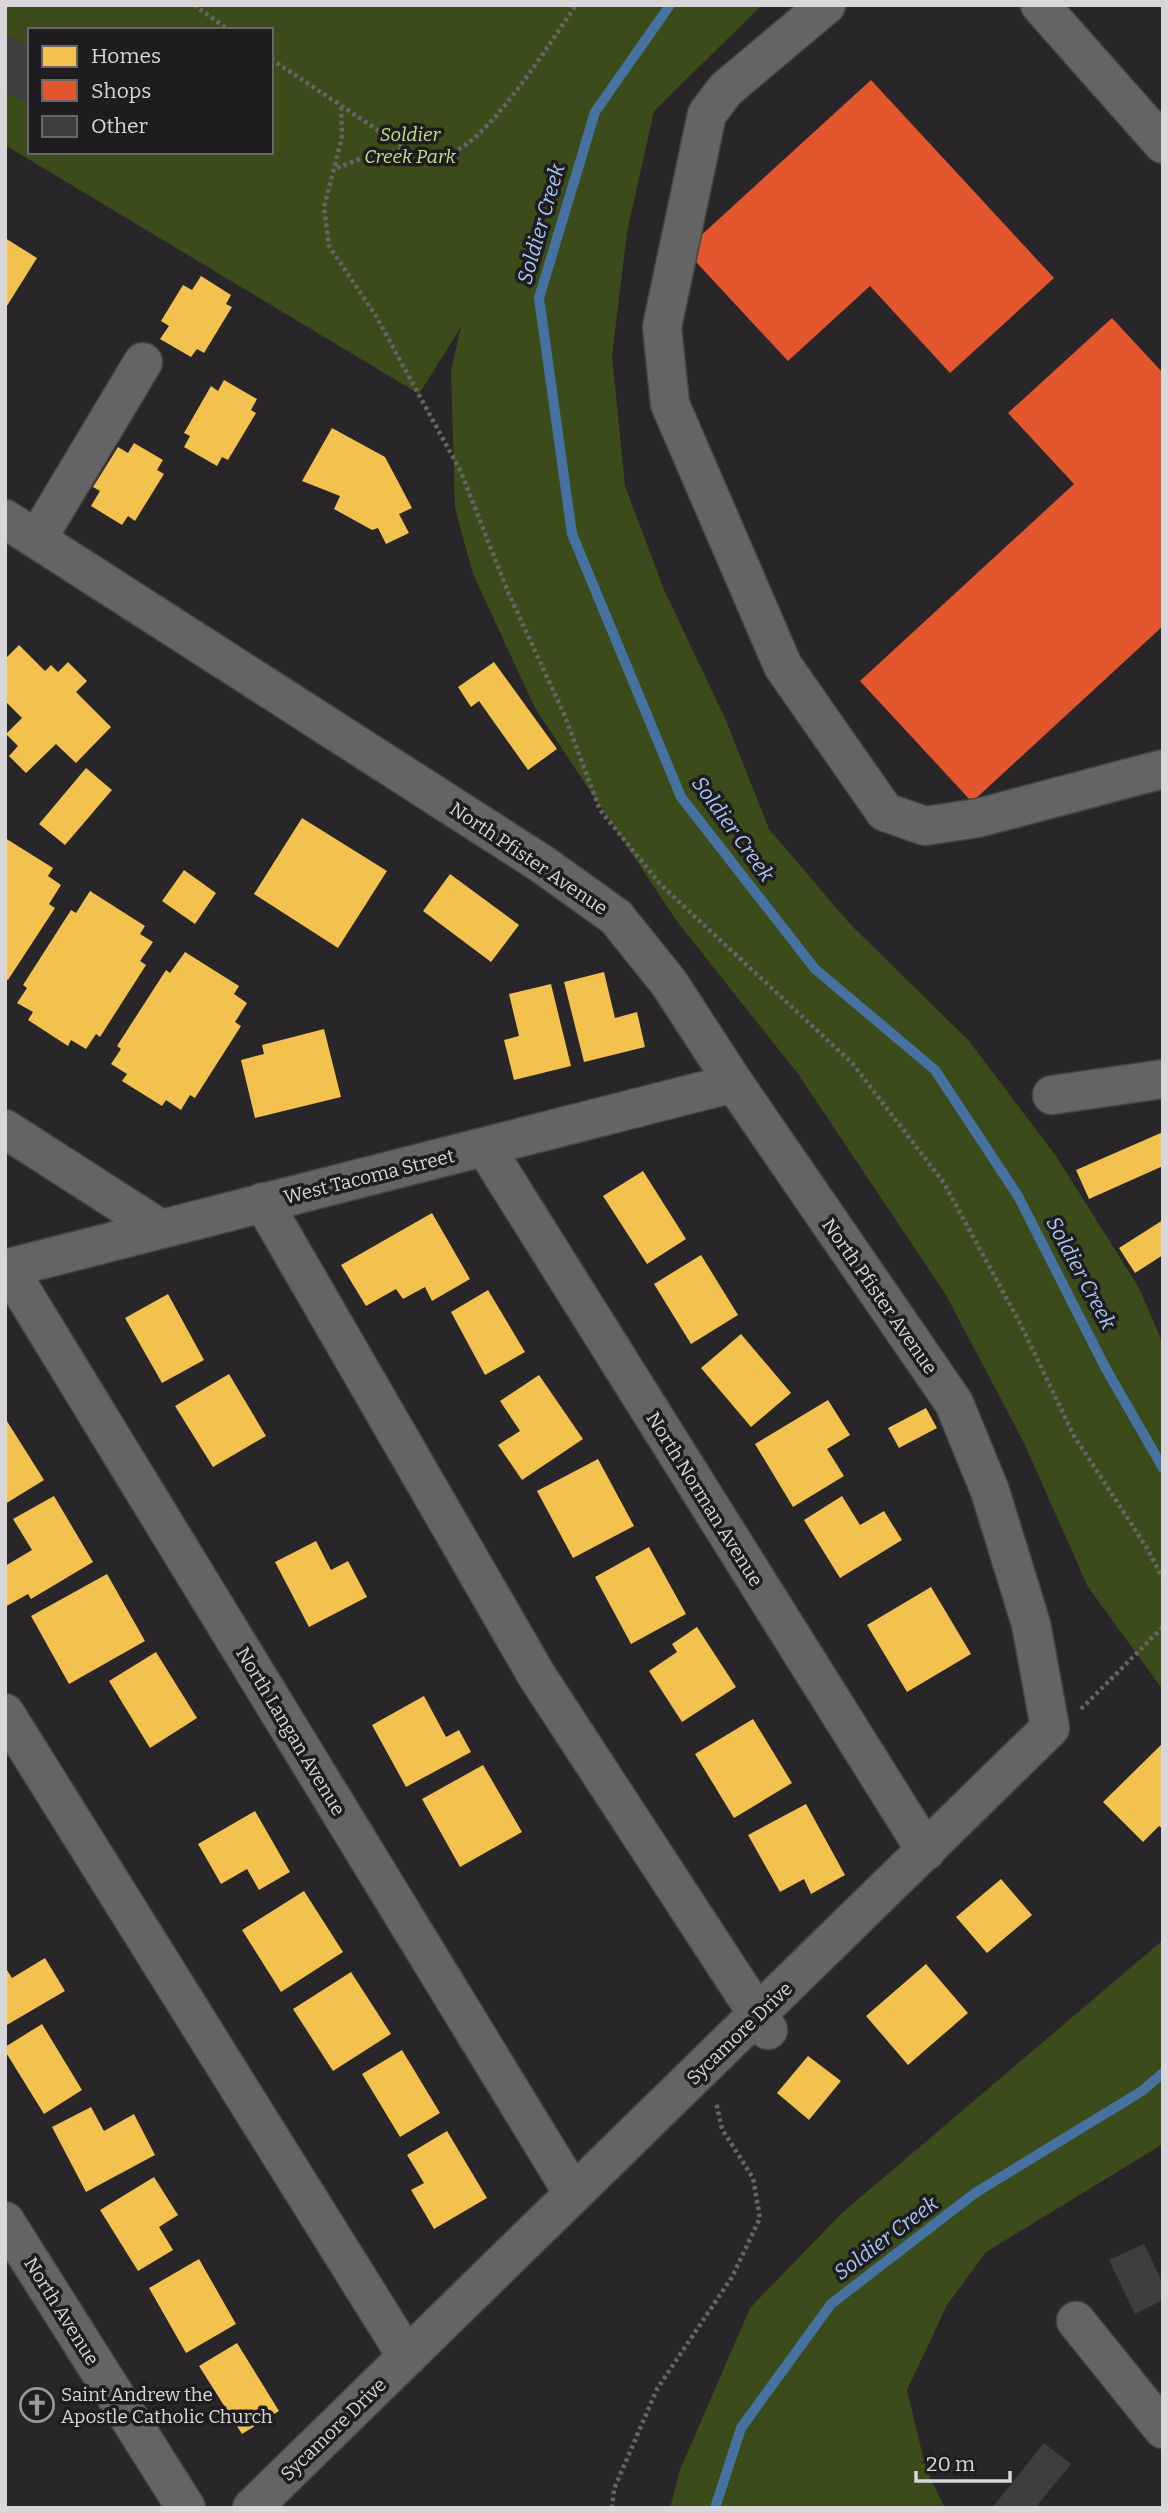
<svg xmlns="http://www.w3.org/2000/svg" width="1168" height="2513" viewBox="0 0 1168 2513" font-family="Bitter,serif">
<rect width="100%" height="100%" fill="#282629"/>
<path fill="#3b4c1a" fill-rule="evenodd" d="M5 5H762L654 111 627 232 612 356 625 486 665 592 725 718 769 829 850 924 969 1041 1056 1156 1139 1288 1163 1344V1690L1088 1587 1024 1443 946 1295 798 1074 676 920 535 708 473 574 455 508 451 371 461 327 419 394 5 145ZM30 30H271V152H30Z
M1163 1940V2144L986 2252 947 2305 907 2390 926 2469 945 2508H670L680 2470 750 2308 842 2213Z"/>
<path fill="#f2c14e" d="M5 238 37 258 5 309Z
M201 276 231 295 226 304 232 307 204 353 197 349 191 357 160 339 169 326 161 321 183 285 192 290Z
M224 380 257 399 251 410 256 413 228 460 222 457 217 466 184 447 190 436 184 433 211 386 218 391Z
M332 428 385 457 412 508 399 514 409 533 386 544 378 528 372 530 334 509 340 496 302 481Z
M134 443 163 460 157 470 164 474 135 521 128 516 122 525 91 506 100 491 93 487 118 447 128 453Z
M19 645 45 671 51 665 58 672 68 662 87 681 76 692 111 727 76 763 56 744 26 773 9 756 18 746 6 734 22 718 5 701V659Z
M494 662 557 749 528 770 479 701 471 707 458 687Z
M86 768 112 790 65 845 39 824Z
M302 818 387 871 338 948 254 894Z
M5 838 53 868 48 876 61 885 49 904 55 908 8 980 5 978Z
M184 870 216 893 195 924 162 901Z
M450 874 519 925 491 962 423 911Z
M90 891 145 926 140 934 153 942 140 961 146 965 100 1037 96 1034 86 1049 71 1040 68 1046 28 1020 33 1012 17 1003 27 988 23 985 71 910 76 913Z
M185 952 239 986 234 994 247 1003 235 1022 241 1026 195 1098 190 1095 181 1110 166 1100 162 1106 122 1081 127 1074 111 1064 121 1049 117 1046 166 970 170 973Z
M604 972 615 1018 637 1012 645 1047 584 1062 564 982Z
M551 984 571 1066 514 1080 504 1040 519 1036 509 994Z
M324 1029 341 1097 255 1118 241 1060 264 1054 262 1045Z
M1163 1132V1166L1089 1199 1076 1170Z
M643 1171 686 1239 647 1264 603 1196Z
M432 1213 470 1279 432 1301 425 1287 403 1299 396 1289 366 1306 341 1265Z
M1163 1220V1255L1135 1273 1119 1248Z
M701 1255 738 1315 691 1344 654 1284Z
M488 1290 525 1352 485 1375 451 1312Z
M168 1294 204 1360 162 1383 125 1318Z
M741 1334 791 1393 751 1427 701 1368Z
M229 1374 266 1436 213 1467 175 1406Z
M539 1375 583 1439 522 1480 498 1445 520 1431 500 1401Z
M828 1400 850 1435 827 1449 844 1476 793 1507 755 1444Z
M926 1408 937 1428 899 1448 888 1428Z
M5 1418 44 1480 5 1504Z
M598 1459 634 1526 573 1558 537 1491Z
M54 1496 93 1562 31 1599 28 1594 5 1607V1566L32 1550 13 1519Z
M842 1496 860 1525 884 1511 902 1540 840 1578 804 1520Z
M316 1541 331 1570 348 1561 367 1597 309 1627 275 1562Z
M649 1547 686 1614 631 1644 595 1577Z
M107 1574 145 1641 69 1684 31 1616Z
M931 1587 971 1654 907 1692 867 1625Z
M697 1627 736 1687 682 1722 649 1671 677 1652 672 1644Z
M156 1652 197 1718 150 1748 109 1681Z
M424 1696 446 1737 459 1730 471 1752 406 1787 372 1725Z
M753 1719 792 1783 734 1818 695 1754Z
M1163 1743V1829L1159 1826 1143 1842 1103 1802Z
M483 1765 522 1832 460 1867 422 1799Z
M806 1804 845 1875 811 1894 804 1879 780 1892 748 1835Z
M255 1811 290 1872 259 1890 247 1869 221 1884 198 1844Z
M1001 1879 1032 1915 987 1953 956 1917Z
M304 1891 343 1952 281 1992 242 1930Z
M45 1958 65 1991 5 2026V1967L12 1978Z
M926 1964 968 2013 908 2065 866 2016Z
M351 1972 391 2034 333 2071 293 2009Z
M42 2024 82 2090 44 2114 5 2051V2047Z
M402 2050 440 2113 400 2137 362 2074Z
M808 2056 841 2081 809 2120 777 2093Z
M91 2107 104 2131 134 2114 155 2155 86 2192 52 2127Z
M447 2131 487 2198 434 2229 411 2190 424 2183 407 2155Z
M154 2177 178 2215 159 2227 173 2250 138 2271 100 2210Z
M199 2259 236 2324 186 2353 149 2288Z
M237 2343 279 2411 242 2434 199 2366Z"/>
<path fill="#e4572e" d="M871 80 1054 278 950 373 870 286 788 361 685 250Z
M1112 318 1163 373V626L972 802 860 681 1074 484 1008 413Z"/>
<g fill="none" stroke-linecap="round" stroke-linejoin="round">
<path stroke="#4672a2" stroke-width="10" d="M670 5 595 112 539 298 572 534 681 797 815 969 935 1070 1018 1196 1106 1369 1163 1468
M715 2508 741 2428 831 2304 975 2193 1142 2091 1163 2073"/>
</g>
<path fill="#3f3d3e" d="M5 34 30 47V105L5 91Z
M1144 2244 1163 2284V2300L1135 2314 1109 2260Z
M1044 2443 1071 2464 1035 2508H992Z"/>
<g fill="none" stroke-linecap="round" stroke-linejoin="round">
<g stroke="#444344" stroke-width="41">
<path id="minor" d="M826 5 726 89 707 114 662 327 670 404 783 666 885 812 925 826 978 818 1163 769
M1040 5 1163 144
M5 519 542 864 616 917 669 983 734 1083 954 1403 990 1491 1031 1624 1050 1728 252 2508
M37 539 143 362
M1052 1095 1163 1079
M5 1129 159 1228
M485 1147 926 1851
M263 1202 537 1676 768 2030
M8 1268 573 2193
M5 1269 734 1083
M5 1713 407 2357
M5 2221 186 2508
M1076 2321 1163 2429"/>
</g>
<path stroke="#656565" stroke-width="4.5" stroke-dasharray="3.5 3.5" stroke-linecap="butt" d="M194 5 229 30
M271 59 406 149C418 153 430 158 443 156 486 148 550 42 576 5
M341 107 342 137 324 207 329 246 376 316 461 472 508 592 564 714 600 810 661 885 852 1063 944 1183 1021 1325 1074 1436 1147 1548 1163 1579
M337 168 367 156 406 149
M1081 1709 1163 1627
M612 2508 614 2489 657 2389 732 2277 760 2218 753 2178 722 2129 716 2102"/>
<use href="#minor" stroke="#656464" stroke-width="38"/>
</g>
<defs>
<g id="church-ring" transform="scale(1.75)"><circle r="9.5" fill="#1f1c20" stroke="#9a989b" stroke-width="1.5"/><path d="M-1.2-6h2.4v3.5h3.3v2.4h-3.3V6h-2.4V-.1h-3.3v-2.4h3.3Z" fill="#9a989b"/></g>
</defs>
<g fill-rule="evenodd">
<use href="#church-ring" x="37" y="2405"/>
</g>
<g text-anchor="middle" stroke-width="7" stroke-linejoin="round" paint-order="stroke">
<g font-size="19" font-style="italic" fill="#bee384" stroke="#1f1c20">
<text x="410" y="141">Soldier<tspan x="410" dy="22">Creek Park</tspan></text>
</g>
<g font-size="19" fill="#d8d6d9" stroke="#1f1c20">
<text transform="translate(529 858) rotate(34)" y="7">North Pfister Avenue</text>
<text transform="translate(369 1176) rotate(-14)" y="7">West Tacoma Street</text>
<text transform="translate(880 1296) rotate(55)" y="7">North Pfister Avenue</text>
<text transform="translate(705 1499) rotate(58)" y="7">North Norman Avenue</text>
<text transform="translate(291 1731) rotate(59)" y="7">North Langan Avenue</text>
<text transform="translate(739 2033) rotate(-44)" y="7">Sycamore Drive</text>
<text transform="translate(62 2311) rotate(58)" y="7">North Avenue</text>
<text transform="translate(333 2429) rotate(-44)" y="7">Sycamore Drive</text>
</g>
<g font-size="19" fill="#d8d6d9" stroke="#1f1c20" text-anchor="start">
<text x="61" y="2401">Saint Andrew the<tspan x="61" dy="22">Apostle Catholic Church</tspan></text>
</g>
<g font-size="21" font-style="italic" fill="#a3caf8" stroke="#1f1c20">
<text transform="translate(541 224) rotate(-74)" y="7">Soldier Creek</text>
<text transform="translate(733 829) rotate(54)" y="7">Soldier Creek</text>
<text transform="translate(1081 1273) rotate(62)" y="7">Soldier Creek</text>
<text transform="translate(886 2238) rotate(-37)" y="7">Soldier Creek</text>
</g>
</g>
<rect width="1168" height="2513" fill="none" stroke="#d8d6d9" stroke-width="14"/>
<rect x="28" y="28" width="245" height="126" fill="#1f1c20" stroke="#69666a" stroke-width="2"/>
<rect x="42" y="46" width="35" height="21" fill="#f2c14e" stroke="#69666a" stroke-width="2"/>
<text x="91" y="63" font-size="21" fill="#d8d6d9">Homes</text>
<rect x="42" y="80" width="35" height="21" fill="#e4572e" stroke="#69666a" stroke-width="2"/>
<text x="91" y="98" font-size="21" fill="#d8d6d9">Shops</text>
<rect x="42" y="116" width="35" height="21" fill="#3f3d3e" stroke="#69666a" stroke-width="2"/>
<text x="91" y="133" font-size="21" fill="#d8d6d9">Other</text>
<path d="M916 2471v10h94v-10" fill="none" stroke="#d8d6d9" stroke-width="3.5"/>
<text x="926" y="2471" font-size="21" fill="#d8d6d9" stroke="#1f1c20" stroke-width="5" paint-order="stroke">20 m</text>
</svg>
